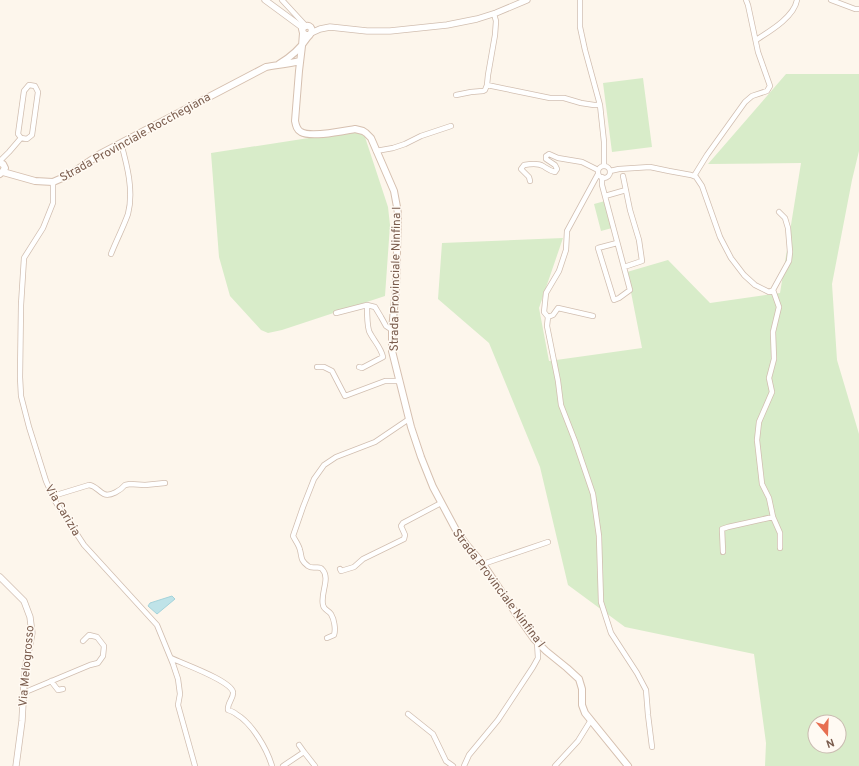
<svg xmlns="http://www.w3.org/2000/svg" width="859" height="766" viewBox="0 0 859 766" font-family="Overpass,sans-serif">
<rect width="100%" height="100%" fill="#fdf6ec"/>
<path fill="#d8ecc9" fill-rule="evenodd" d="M786 74H859V151L852 180 832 284 837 360 859 434V766H765L766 743 754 654 625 627 568 585 540 467 489 343 438 299 442 243 563 238 539 308 549 361 642 348 627 272 668 260 710 303 780 293 801 163 708 164ZM815 722H839V746H815Z
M643 78 652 147 612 152 603 83Z
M354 131 359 132 365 137 388 207 390 225 385 296 282 330 268 333 261 330 230 296 219 257 211 153Z
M605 201 612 228 601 231 594 204Z"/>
<path fill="#bfe3e8" stroke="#a5d3da" d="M172 596 175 599 157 614 148 606 150 603Z"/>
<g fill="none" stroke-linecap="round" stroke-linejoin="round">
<g stroke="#d1beb0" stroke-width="6">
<path id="minor" d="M282 0 306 26
M580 0V27L585 50 600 105 604 142V166
M831 0 855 9H859
M756 40C770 31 794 17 797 0
M29 85 35 86 38 92 32 135 27 139 21 138 18 134 24 91Z
M487 85 550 98H564L581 103 594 105H600
M456 95 471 92 483 91 485 90 487 85 488 75 495 35 496 21 494 14
M376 151 393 148 405 144 421 136 451 126
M0 161 9 152 21 138
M598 172a6 6 0 1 1 12 0a6 6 0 1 1-12 0Z
M610 171 619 169 650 167 669 171 691 175 696 177 702 186 720 237 731 258 744 275 755 285 769 292 773 290 789 261 790 252 788 228 785 218 779 212
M623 176 630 210 639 240 642 261 624 267
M694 176 707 155 745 102 752 96 767 91 770 86 758 52 748 5 746 0
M602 177V185L630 290 619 298 614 300 598 248 617 243
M530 181 529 177 521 169 524 165C530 164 538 163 543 166 548 169 550 171 555 172L557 169 555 165 546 159V156L549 154 558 158 582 162 598 170
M53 182V203L43 228 24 258 21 305 20 377 21 396 29 427 46 481 55 501 84 545 157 625 173 664 178 679 180 694 178 705 195 766
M605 196 626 190
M111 254C116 241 123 228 128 214 134 191 127 165 121 143
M336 313 367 305 375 307 381 317 386 326 392 330
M593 316 558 308 553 315 548 317 544 312 546 293 559 271 566 250 567 231 598 174
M548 317 547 326 558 381 561 405 575 441 593 494 599 536 601 602 611 633 637 673 646 690 648 715 652 747
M317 367H324L332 371 345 396 385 381H400
M359 367 362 368 383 357C381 347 373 340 369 331 367 324 367 312 367 305
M53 496 89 485C96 486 98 491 104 494 110 497 121 490 125 485L130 484 145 485 165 483
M773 517 780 533V548
M723 552 722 529 728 527 773 517 769 498 762 484 757 440 759 422 772 392 769 378 774 359 773 332 779 307 773 290
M483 564 548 542
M340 569 341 571 354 567 363 559 404 539 405 535 401 526 403 523 441 503
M327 638 334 635C336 629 334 619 331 614 328 610 324 610 323 605 320 593 331 578 322 569 319 565 313 570 308 566 300 560 302 557 300 550 299 545 295 540 293 536L303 507 314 479 324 465 336 457 375 442 409 419
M171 658C183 664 230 680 233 692 234 698 227 703 228 710 231 711 234 712 236 714 252 723 267 749 272 766
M51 681 58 690 63 689
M23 693 90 665 98 663 103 656 104 646 97 637 89 635 83 641
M408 714 433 734 446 761 453 766
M299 745 304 752
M283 766 304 752 315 766
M464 766 469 755 498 720 533 667 538 658 537 642
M555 766 578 741 591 720"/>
</g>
<g stroke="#d1beb0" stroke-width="7">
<path id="tertiary" d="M265 0 303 28
M311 33 320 29 330 27 367 31H390L447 25 477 19 496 13 527 0
M0 577 24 601 30 617 32 633 26 664 24 684 22 721 16 766"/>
</g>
<g stroke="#d6c0b0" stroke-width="8">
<path id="secondary" d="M303 33 302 46 299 71 295 121C296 126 297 130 301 132 311 138 343 131 355 129L363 131 366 133 371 138 394 191 397 207 398 214 396 288 392 330V351L411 427 421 457 433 487 456 530 466 544 483 564 517 615 534 639 546 651 567 668 579 679 582 689V705L585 713 628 766
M279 64C291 57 300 49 307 38 309 36 310 35 311 33 314 26 306 23 302 29L303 33 306 35H309
M0 163 3 164 5 168 3 171 0 174
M3 172 35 181 53 182 69 175 100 154 266 67C277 65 288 64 300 61"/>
</g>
<use href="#minor" stroke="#fff" stroke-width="4.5"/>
<use href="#tertiary" stroke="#fff" stroke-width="5.5"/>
<use href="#secondary" stroke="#fff" stroke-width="6"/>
</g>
<g text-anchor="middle" stroke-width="3" stroke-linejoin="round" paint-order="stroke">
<g font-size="12" fill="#7a5c4d" stroke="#fffaf3">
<text transform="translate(135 137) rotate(-29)" y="4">Strada Provinciale Rocchegiana</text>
<text transform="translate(395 279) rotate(-89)" y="4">Strada Provinciale Ninfina I</text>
<text transform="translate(63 510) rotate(59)" y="4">Via Carizia</text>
<text transform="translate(499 588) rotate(53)" y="4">Strada Provinciale Ninfina I</text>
<text transform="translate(26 666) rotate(-85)" y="4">Via Melogrosso</text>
</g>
</g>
<g transform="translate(827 734) rotate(161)"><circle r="19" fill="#fffaf3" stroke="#cabbb1"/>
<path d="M0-3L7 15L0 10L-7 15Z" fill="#e76f51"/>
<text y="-6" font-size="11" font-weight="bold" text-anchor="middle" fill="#7a5c4d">N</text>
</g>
</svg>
